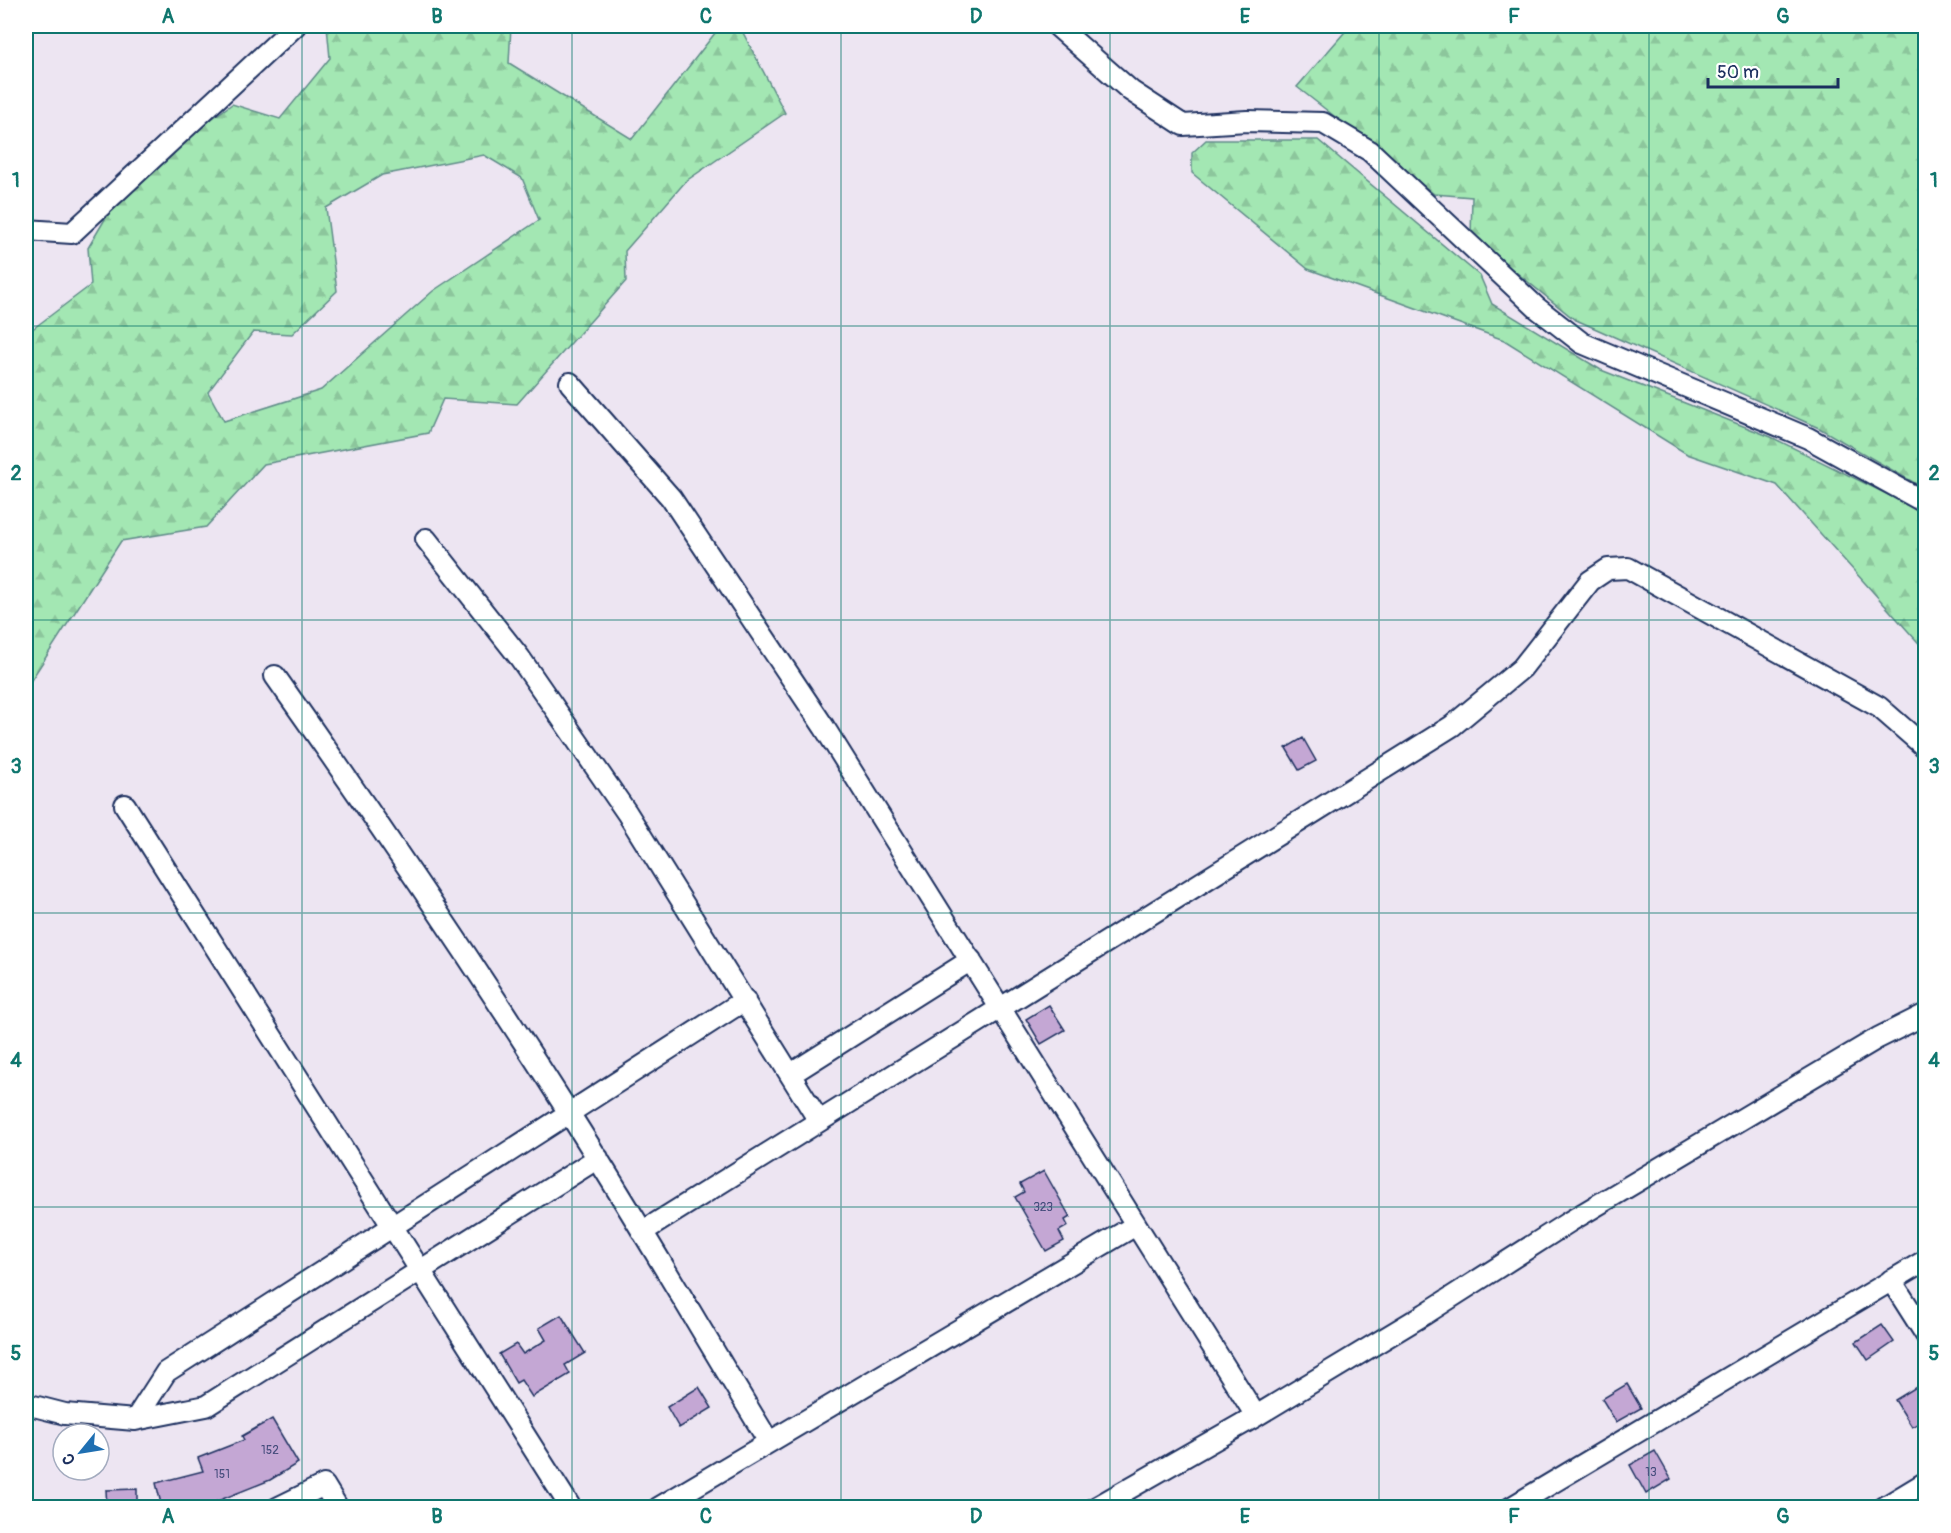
<svg xmlns="http://www.w3.org/2000/svg" width="1951" height="1533" viewBox="0 0 1951 1533" font-family="Pangolin,sans-serif">
<defs>
<pattern id="forest-firs" width="22" height="20" patternUnits="userSpaceOnUse" patternTransform="scale(1.5)"><rect width="22" height="20" fill="#a3e7b3"/><path d="M5 1l3.5 6h-7zM16 11l3.5 6h-7z" fill="#8cc69c"/></pattern>
</defs>
<rect width="100%" height="100%" fill="#ede5f2"/>
<filter id="ink" filterUnits="userSpaceOnUse"><feTurbulence type="fractalNoise" baseFrequency=".0167" numOctaves="2"/><feDisplacementMap in="SourceGraphic" scale="12" xChannelSelector="R" yChannelSelector="G"/><feConvolveMatrix kernelMatrix="1 2 1 2 8 2 1 2 1" color-interpolation-filters="sRGB"/></filter>
<g filter="url(#ink)">
<path fill="url(#forest-firs)" stroke="#5f8b88" stroke-width="1.5" fill-rule="evenodd" d="M327 26H511L509 63 632 139 719 28 740 27 785 113 686 181 625 251 626 281 517 404 443 399 428 433 264 464 206 527 121 541 26 688V334L91 285 88 248 128 180 232 104 280 119 330 58ZM484 155 522 178 539 220 433 291 321 390 224 421 208 392 253 332 292 334 337 291 326 208 382 175Z
M1350 26H1925V489L1819 428 1574 319 1471 236 1472 197 1434 194 1297 87Z
M1206 140H1318L1480 276 1492 304 1601 370 1771 437 1911 506 1925 519V650L1777 485 1687 454 1504 340 1308 269 1192 173V153Z"/>
<path fill="#c4a7d4" stroke="#1b2f5e" stroke-width="1.5" d="M1303 738 1316 761 1299 770 1286 748Z
M1049 1005 1065 1030 1041 1044 1026 1019Z
M1044 1171 1070 1217 1065 1220 1068 1226 1059 1231 1064 1241 1046 1251 1015 1197 1024 1192 1020 1184Z
M561 1315 585 1353 565 1365 570 1374 532 1397 521 1380 516 1383 499 1354 516 1344 523 1354 546 1340 539 1328Z
M1882 1325 1894 1342 1868 1360 1856 1342Z
M1926 1381V1419L1912 1427 1895 1400Z
M1627 1384 1641 1408 1616 1422 1602 1399Z
M699 1387 712 1408 679 1428 667 1407Z
M272 1419 298 1463 270 1480 200 1508H162L156 1483 203 1471 198 1458 244 1440 242 1436Z
M1655 1451 1671 1479 1646 1494 1630 1465Z
M137 1489V1508H107L106 1490Z"/>
<g fill="none" stroke-linecap="round" stroke-linejoin="round">
<g stroke="#1b2f5e" stroke-width="24">
<path id="minor" d="M1057 26 1131 91 1183 125 1247 121 1323 123 1370 151 1537 308 1582 343 1808 438 1926 503
M26 230 72 233 295 26
M570 383 671 498 824 727 1256 1416
M426 539 520 658 627 813 819 1121
M275 676C377 820 475 965 569 1113 638 1221 702 1332 769 1442
M125 805 571 1508
M791 1074 971 960
M642 1232 1452 726 1522 668 1590 581 1608 569 1628 568 1879 707 1926 748
M1891 1280 1926 1335
M26 1404 65 1414 135 1420 206 1406 598 1158
M135 1420 166 1372 745 1000
M277 1508 324 1485 338 1508
M658 1508 1136 1225
M1095 1508 1256 1416 1425 1314 1569 1222 1878 1038 1926 1014
M1510 1508 1926 1260
M1883 1508 1926 1482"/>
</g>
<use href="#minor" stroke="#fff" stroke-width="20"/>
</g>
</g>
<path fill="none" stroke="#0f766e" stroke-width="1.5" stroke-opacity="0.55" d="M302 26V1508M572 26V1508M841 26V1508M1110 26V1508M1379 26V1508M1649 26V1508M26 326H1926M26 620H1926M26 913H1926M26 1207H1926"/>
<g text-anchor="middle" stroke-width="5" stroke-linejoin="round" paint-order="stroke">
<g font-size="12" fill="#454d7c">
<text x="1043" y="1211">323</text>
<text x="270" y="1454">152</text>
<text x="1651" y="1476">13</text>
<text x="222" y="1478">151</text>
</g>
</g>
<rect width="1951" height="1533" fill="none" stroke="#fff" stroke-width="66"/>
<g transform="translate(81 1452) rotate(240)"><circle r="28" fill="#ffffff" stroke="#a4acbf" stroke-width="1.5"/>
<path d="M0-4.5L10 22L0 15L-10 22Z" fill="#1f6fb2"/>
<text y="-9" font-size="16" font-weight="bold" text-anchor="middle" fill="#1b2f5e">С</text>
</g>
<path d="M1708 78v9h130v-9" fill="none" stroke="#1b2f5e" stroke-width="3"/>
<text x="1717" y="78" font-size="18" fill="#1b2f5e" stroke="#ffffff" stroke-width="4.5" paint-order="stroke">50 m</text>
<rect x="33" y="33" width="1885" height="1467" fill="none" stroke="#0f766e" stroke-width="2"/>
<g font-size="20" text-anchor="middle" font-weight="bold" fill="#0f766e">
<text x="168" y="23">A</text>
<text x="437" y="23">B</text>
<text x="706" y="23">C</text>
<text x="976" y="23">D</text>
<text x="1245" y="23">E</text>
<text x="1514" y="23">F</text>
<text x="1783" y="23">G</text>
<text x="16" y="187">1</text>
<text x="1934" y="187">1</text>
<text x="16" y="480">2</text>
<text x="1934" y="480">2</text>
<text x="16" y="773">3</text>
<text x="1934" y="773">3</text>
<text x="16" y="1067">4</text>
<text x="1934" y="1067">4</text>
<text x="16" y="1360">5</text>
<text x="1934" y="1360">5</text>
<text x="168" y="1523">A</text>
<text x="437" y="1523">B</text>
<text x="706" y="1523">C</text>
<text x="976" y="1523">D</text>
<text x="1245" y="1523">E</text>
<text x="1514" y="1523">F</text>
<text x="1783" y="1523">G</text>
</g>
</svg>
